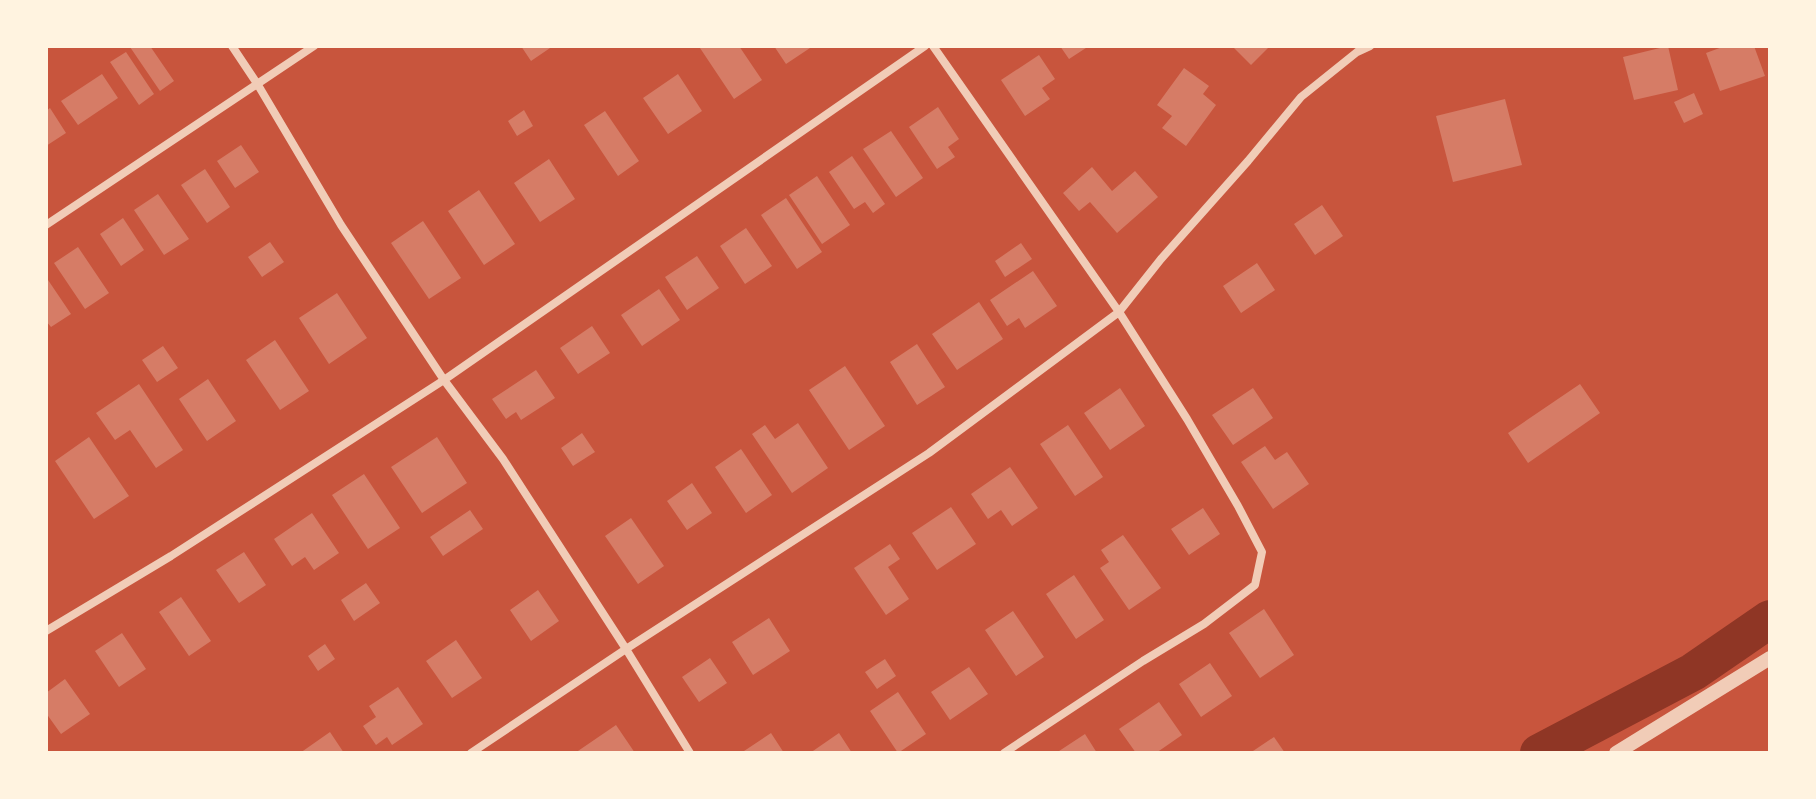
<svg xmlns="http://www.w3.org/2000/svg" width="1816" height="799" viewBox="0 0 1816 799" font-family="'Alegreya Sans',sans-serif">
<rect width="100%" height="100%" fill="#c8553d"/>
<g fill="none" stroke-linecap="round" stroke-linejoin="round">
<path stroke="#8f3625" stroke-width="38" d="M1539 753 1693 672 1770 619"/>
</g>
<path fill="#d67c66" d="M132 46H150L174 81 160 91 130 47Z
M521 46H553L531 61Z
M703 46H739L762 80 734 99 700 48Z
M774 46H813L786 64Z
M1060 46H1089L1069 59Z
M1232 46H1270L1251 65Z
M1668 46 1678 90 1634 100 1623 57Z
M1725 46H1754L1765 76 1720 91 1706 53Z
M126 52 154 94 139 105 110 62Z
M1039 55 1055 79 1042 88 1050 99 1025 116 1001 80Z
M1184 68 1209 86 1203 94 1216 105 1186 146 1162 128 1172 116 1157 105Z
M102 74 118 98 78 125 61 101Z
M678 74 702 111 668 134 643 98Z
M1694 93 1703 114 1684 123 1674 102Z
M1505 99 1522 165 1453 182 1436 116Z
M938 107 959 139 948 147 955 157 937 169 909 127Z
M50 108 66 133 46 146V111Z
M524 110 533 126 517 136 508 121Z
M605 111 639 161 618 176 584 125Z
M891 131 923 178 896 197 863 149Z
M241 145 259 172 235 188 217 161Z
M852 156 885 204 873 213 865 202 854 209 829 172Z
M549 159 575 199 540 222 514 183Z
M1092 167 1112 191 1135 171 1158 197 1117 233 1090 202 1079 211 1063 193Z
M205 169 230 207 207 223 181 185Z
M817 176 850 225 822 244 789 195Z
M479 190 515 244 484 265 448 211Z
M158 194 189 239 164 255 134 210Z
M786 198 822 252 797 269 761 215Z
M1322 205 1343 236 1315 255 1294 224Z
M123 218 144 250 121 266 100 234Z
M423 221 461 278 429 299 391 243Z
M746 228 772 266 745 284 720 246Z
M270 242 284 262 262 277 248 257Z
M1021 243 1032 259 1005 277 995 261Z
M78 247 109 293 85 309 54 263Z
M697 256 719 288 687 310 665 277Z
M1257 263 1275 290 1241 313 1223 286Z
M1033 271 1057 306 1025 328 1019 318 1007 326 990 300Z
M46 277 71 314 51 327 46 321Z
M659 289 680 320 642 346 621 315Z
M337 293 367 338 329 364 299 318Z
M979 302 1003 339 957 370 932 334Z
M592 326 610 353 578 374 560 348Z
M275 340 309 391 280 410 246 360Z
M917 344 945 387 917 405 890 362Z
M163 346 178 368 157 382 142 360Z
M845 366 885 426 849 450 809 390Z
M536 370 555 398 521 420 516 412 506 419 492 399Z
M208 379 236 421 207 441 179 399Z
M139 384 183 450 156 468 130 430 115 440 96 413Z
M1580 384 1600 413 1528 463 1508 433Z
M1120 388 1145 426 1110 450 1084 413Z
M1253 388 1273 418 1233 445 1212 415Z
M798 423 828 468 792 493 752 434 765 425 775 439Z
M1068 425 1103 477 1075 496 1040 444Z
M582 433 595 452 573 466 561 448Z
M89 437 129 496 94 519 55 461Z
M437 437 467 483 422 513 391 467Z
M1265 446 1275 460 1287 452 1309 484 1273 509 1241 462Z
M741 449 772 495 746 513 715 467Z
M1010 467 1038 508 1012 526 1001 510 988 519 971 494Z
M364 474 400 528 368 549 332 495Z
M692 483 712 513 687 530 667 501Z
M951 507 976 544 937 570 912 533Z
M1203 508 1220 534 1189 555 1171 529Z
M470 510 483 529 443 556 430 537Z
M312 513 339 553 314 570 305 557 292 566 274 539Z
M631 518 664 566 638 584 605 536Z
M1123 535 1161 588 1129 610 1100 568 1109 562 1101 550Z
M890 544 900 559 888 567 909 599 886 615 854 568Z
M244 552 266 585 239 603 216 570Z
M1074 575 1104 620 1076 639 1046 594Z
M366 583 380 603 354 621 341 600Z
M538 590 559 621 531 641 510 610Z
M181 597 211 641 189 656 159 612Z
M1264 609 1294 655 1260 678 1229 633Z
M1013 611 1044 657 1016 676 985 630Z
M769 618 790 651 753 675 732 642Z
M122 633 146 669 119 687 95 651Z
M456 640 482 678 452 698 426 661Z
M325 644 335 659 318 671 308 656Z
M710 658 727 683 699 702 682 677Z
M885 659 896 676 877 689 865 672Z
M1210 663 1232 696 1201 717 1179 684Z
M969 667 988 694 950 720 931 692Z
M65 679 90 714 61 734 46 713V693Z
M398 687 423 724 392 745 387 737 376 745 363 726 376 717 369 706Z
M898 692 926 734 898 753 870 711Z
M1159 702 1182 735 1156 753H1136L1119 729Z
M616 725 635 753H575Z
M330 732 344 753H300Z
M771 733 784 753H741Z
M839 733 852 753H810Z
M1085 734 1097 753H1056Z
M1274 737 1285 753H1250Z"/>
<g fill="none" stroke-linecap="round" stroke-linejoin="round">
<path stroke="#f1ccb7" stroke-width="8" d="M232 46 258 85 341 225 444 380 503 459 626 649 690 753
M933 46 1119 312 1187 419 1238 506 1262 552 1255 585 1204 624 1143 661 1004 753
M46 225 314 46
M46 631 171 556 444 380 925 46
M471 753 626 649 929 453 1119 312 1161 259 1248 161 1301 97 1357 52 1370 46"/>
<path stroke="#f1ccb7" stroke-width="14" d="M1616 753 1770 658"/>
</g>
<rect width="1816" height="799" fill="none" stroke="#fff3e0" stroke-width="96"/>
</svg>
